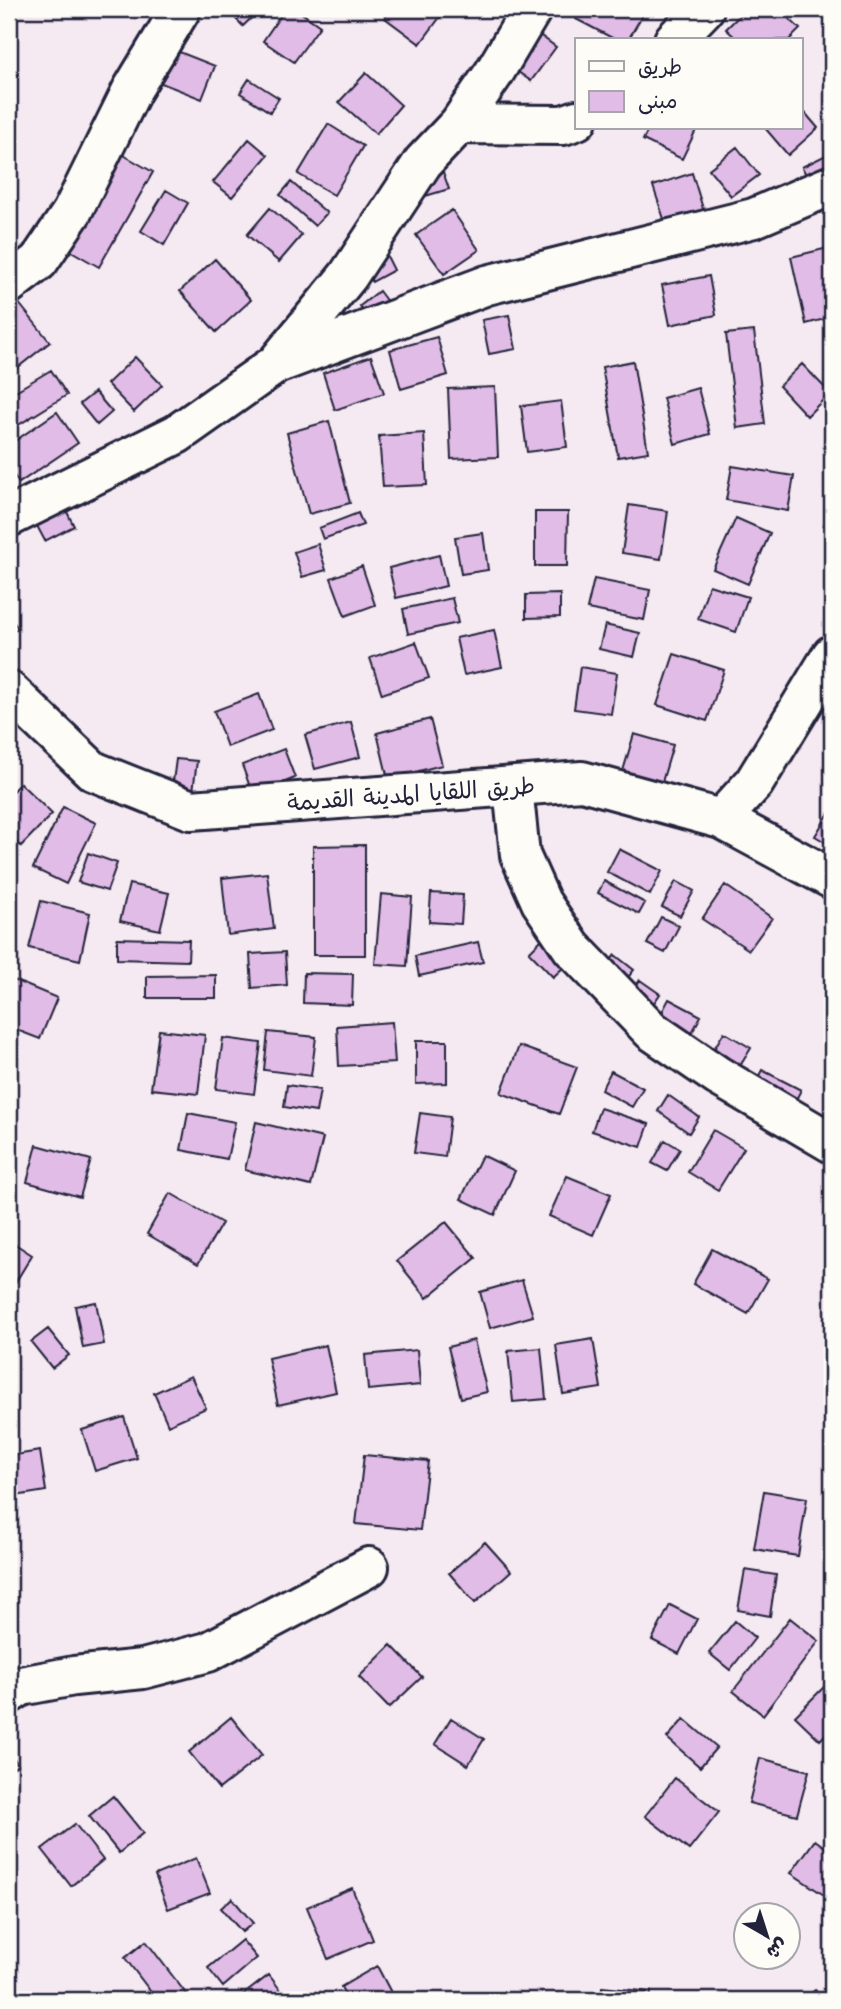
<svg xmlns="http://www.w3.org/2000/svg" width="841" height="2009" viewBox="0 0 841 2009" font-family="'Architects Daughter','Playpen Sans Arabic',sans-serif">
<rect width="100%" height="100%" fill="#f5e9f2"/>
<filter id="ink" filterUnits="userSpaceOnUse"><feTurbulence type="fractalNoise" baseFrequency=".0143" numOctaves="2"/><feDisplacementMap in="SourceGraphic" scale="14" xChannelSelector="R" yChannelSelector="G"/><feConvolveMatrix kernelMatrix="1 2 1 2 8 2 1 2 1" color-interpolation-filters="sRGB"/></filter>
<g filter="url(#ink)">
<path fill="#e1bce6" stroke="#22223b" stroke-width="2" d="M226 9H261L243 26Z
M285 9H296L320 26 294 62 263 41Z
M392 9H446L420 44 385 18Z
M582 9H646L628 40H616L576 19Z
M746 9H779L800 29 789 40H738L726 29Z
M526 25 556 47 531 81 501 60Z
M164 46 215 66 202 99 151 79Z
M366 73 401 105 376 134 339 102Z
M249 79 279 98 270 112 240 93Z
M801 108 818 128 788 155 765 128H801Z
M328 124 363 146 334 195 298 174Z
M649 128H697L682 159 643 140Z
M249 139 268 155 232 197 213 182Z
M737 147 759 175 731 196 709 169Z
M832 152V181L814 190 802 167Z
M120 153 153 172 99 267 66 248Z
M443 172 449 189 422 197 417 181Z
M692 173 709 228 671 240 653 186Z
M291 182 327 213 315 226 280 195Z
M166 190 188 203 164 245 141 231Z
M270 208 302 235 279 262 247 235Z
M452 210 479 250 444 274 416 235Z
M381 244 394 270 372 282 358 256Z
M832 247V317L806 324 791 257Z
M215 259 251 300 216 332 180 291Z
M709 276 716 315 670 325 662 285Z
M379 291 397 315 378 330 360 306Z
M14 297 50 342 17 368 9 358V301Z
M509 315 516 349 489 354 482 320Z
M754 331 765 424 737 428 726 334Z
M437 337 448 375 401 389 390 350Z
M371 356 384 393 335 410 323 373Z
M135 357 162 385 134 412 107 384Z
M633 361 648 452 618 457 602 367Z
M802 364 830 393 807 416 779 386Z
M51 370 67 395 15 427 9 417V395Z
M495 387 498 457 451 459 448 389Z
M698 388 710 434 675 444 663 398Z
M95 392 112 412 97 425 80 404Z
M561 401 567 447 527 452 521 406Z
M57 412 78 443 19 483 9 468V445Z
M329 421 350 503 309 514 287 433Z
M424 433 427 485 383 487 379 436Z
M732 466 794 476 788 511 726 500Z
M629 505 668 511 661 559 622 553Z
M65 508 74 526 45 541 36 524Z
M832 509V529L824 525Z
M535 512H568L567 566H535Z
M358 513 363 525 323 539 319 528Z
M736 518 770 533 748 584 713 569Z
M483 533 488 570 461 574 455 537Z
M318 544 326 570 302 577 294 552Z
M439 555 446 586 396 598 389 568Z
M362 566 375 605 345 616 331 578Z
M594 579 650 590 644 620 587 609Z
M709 585 748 597 736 632 698 619Z
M560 594V617L526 618V595Z
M452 598 458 623 408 634 403 609Z
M9 616 18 628 9 635Z
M605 625 640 633 634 657 599 649Z
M494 630 502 667 464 675 456 638Z
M416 642 429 678 382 694 370 658Z
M674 654 724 670 707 721 657 705Z
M580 667 617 673 611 714 574 709Z
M259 694 272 730 227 747 214 711Z
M430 719 442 765 388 779 377 733Z
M351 722 360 757 315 769 305 735Z
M634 734 673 745 659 792 620 781Z
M284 749 295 778 253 795 242 765Z
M176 759 197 761 193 791 172 789Z
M20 783 52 814 21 846 9 835V795Z
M63 807 96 823 66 884 33 868Z
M832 808V846L815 836Z
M365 845V955H313V846Z
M619 849 662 871 650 895 607 872Z
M88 853 117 863 107 891 78 882Z
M267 873 274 929 228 935 222 878Z
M604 881 645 903 639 914 598 893Z
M676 881 694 891 680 916 662 907Z
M129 884 169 893 160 930 120 921Z
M725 885 772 918 749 950 702 919Z
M431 893 463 895 461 924 429 922Z
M381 894 412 897 407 966 375 964Z
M41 901 90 913 80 960 29 948Z
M661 917 679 926 665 953 647 944Z
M562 919 588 945 553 977 529 952Z
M117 938 189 940 188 961 117 959Z
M478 942 483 962 419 976 415 956Z
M285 952 287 985 252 988 250 954Z
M615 955 634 970 621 986 602 971Z
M304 973 353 974 352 1005 303 1003Z
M216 975V998H147V976Z
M9 978 57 998 40 1039 9 1027Z
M640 980 660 994 640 1023 620 1009Z
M669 999 701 1016 679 1057 647 1040Z
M392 1022 395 1063 339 1066 337 1026Z
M159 1030 205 1035 198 1094 151 1089Z
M268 1032 316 1037 311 1076 264 1070Z
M724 1032 751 1048 727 1087 701 1071Z
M223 1038 261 1043 254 1094 216 1089Z
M416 1041H447V1083L416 1084Z
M519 1046 577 1067 559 1114 501 1093Z
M762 1070 801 1090 782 1126 743 1105Z
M611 1071 643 1088 632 1107 601 1090Z
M287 1085 320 1090 316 1112 284 1107Z
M668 1095 699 1117 689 1133 658 1111Z
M600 1108 649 1124 641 1147 592 1131Z
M188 1113 235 1122 227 1159 181 1150Z
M420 1113 450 1117 445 1157 414 1153Z
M256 1122 323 1138 311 1186 245 1170Z
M713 1130 744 1148 718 1190 688 1172Z
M665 1140 680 1149 667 1171 652 1163Z
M37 1145 91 1160 80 1197 27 1182Z
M482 1155 515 1171 495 1215 461 1199Z
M567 1176 611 1194 593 1235 549 1216Z
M170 1193 222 1223 198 1264 147 1234Z
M446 1222 476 1258 427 1298 397 1261Z
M9 1240 32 1255 12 1288 9 1286Z
M712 1249 768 1279 748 1314 693 1284Z
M522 1280 533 1316 490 1328 480 1292Z
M96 1302 104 1344 83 1348 75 1306Z
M48 1329 69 1355 52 1368 31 1342Z
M593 1339 601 1388 563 1394 556 1345Z
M474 1340 487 1392 461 1398 448 1347Z
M326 1345 336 1392 278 1405 268 1358Z
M541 1348 546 1399 513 1402 508 1351Z
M417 1350 420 1385 368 1390 365 1355Z
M191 1376 206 1408 168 1425 154 1393Z
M124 1417 137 1458 95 1471 82 1430Z
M40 1451 46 1491 9 1497V1456Z
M364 1455 428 1461 420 1530 356 1524Z
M764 1491 807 1498 798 1556 754 1549Z
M485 1542 511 1571 475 1603 449 1573Z
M745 1570 776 1575 770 1616 738 1610Z
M670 1605 697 1619 679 1654 652 1640Z
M790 1618 819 1641 763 1715 733 1691Z
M735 1621 755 1638 730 1670 709 1653Z
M391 1645 422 1677 389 1708 359 1677Z
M824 1687 832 1696V1728L820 1740 795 1716Z
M231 1717 262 1755 219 1789 189 1752Z
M451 1718 484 1739 468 1765 435 1744Z
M684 1719 717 1747 700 1767 667 1738Z
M9 1750 18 1765 9 1770Z
M760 1758 809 1771 797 1815 749 1803Z
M675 1778 719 1812 689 1850 645 1816Z
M113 1796 143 1833 119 1853 89 1816Z
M75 1824 103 1860 71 1886 42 1849Z
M815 1840 832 1852V1884L824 1895 791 1873Z
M196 1858 210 1893 168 1909 155 1875Z
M352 1888 373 1940 328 1959 307 1907Z
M232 1898 253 1923 242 1932 221 1908Z
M242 1940 257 1958 223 1987 208 1968Z
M146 1941 187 1995 180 2000H157L125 1958Z
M377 1966 395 2000H348L341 1987Z
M269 1975 285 1996 279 2000H240L239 1998Z
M602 1987 651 1992 650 2000H601Z
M815 1990 824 2000H802Z"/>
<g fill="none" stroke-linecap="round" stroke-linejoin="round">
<g stroke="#22223b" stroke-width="44">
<path id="minor" d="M674 40 704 9
M459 124 563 125 577 120
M9 284 39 261 72 212 132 90 181 9
M279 363 487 285 754 218 832 185
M9 517 177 434 276 364 348 276 423 162 459 124 494 73 532 9
M9 691 93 771 191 810 582 781 721 819 832 879
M513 787 520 855 541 902 572 948 652 1031 718 1076 832 1143
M721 819 754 783 832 655
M9 1694 21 1686 74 1676 143 1669 208 1652 369 1567"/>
</g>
<use href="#minor" stroke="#fdfcf7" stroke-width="38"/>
</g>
</g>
<g text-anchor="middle" stroke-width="6" stroke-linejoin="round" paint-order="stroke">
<g font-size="23" fill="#22223b" stroke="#fdfcf7">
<text transform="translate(411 794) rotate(-4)" y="8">طريق اللقايا المدينة القديمة</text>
</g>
</g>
<rect width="841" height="2009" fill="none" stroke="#fdfcf7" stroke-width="35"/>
<rect x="18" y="18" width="806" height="1974" fill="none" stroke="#22223b" stroke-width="2.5" filter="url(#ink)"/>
<rect x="575" y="38" width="228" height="91" fill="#fdfcf7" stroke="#a5a5ac" stroke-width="2"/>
<rect x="589" y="61" width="35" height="10" fill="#fdfcf7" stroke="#a5a5ac" stroke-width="2"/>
<text x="638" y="74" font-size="21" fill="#22223b">طريق</text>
<rect x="589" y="91" width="35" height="21" fill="#e1bce6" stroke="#a5a5ac" stroke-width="2"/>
<text x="638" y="108" font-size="21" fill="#22223b">مبنى</text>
<g transform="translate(767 1936) rotate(141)"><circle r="33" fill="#fdfcf7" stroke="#a5a5ac" stroke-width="2"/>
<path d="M0-5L12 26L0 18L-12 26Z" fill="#22223b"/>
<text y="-10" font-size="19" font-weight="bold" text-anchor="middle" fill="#22223b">ش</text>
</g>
</svg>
